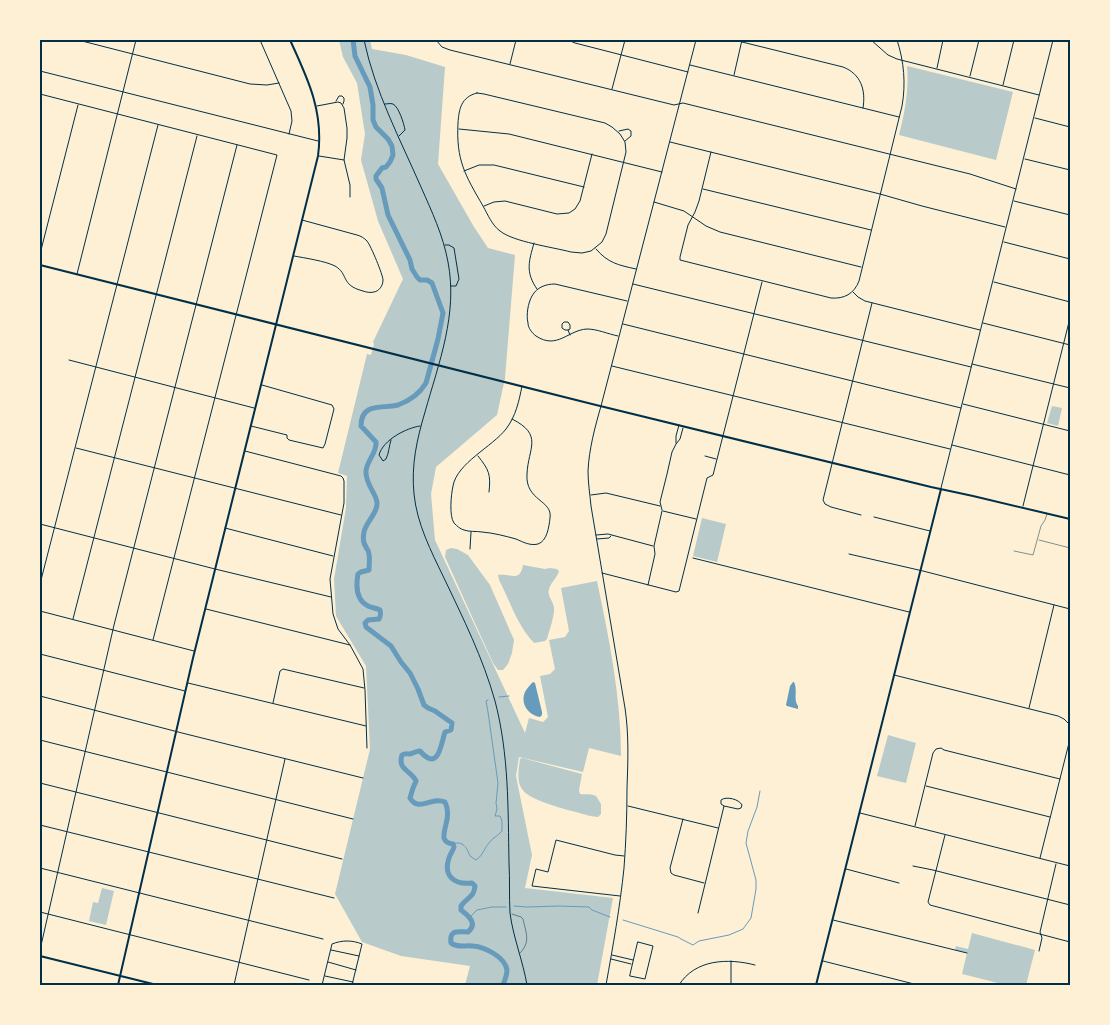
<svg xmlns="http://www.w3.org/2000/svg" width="1110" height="1025" viewBox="0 0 1110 1025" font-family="'Playfair Display',serif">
<rect width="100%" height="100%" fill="#fdf0d5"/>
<path fill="#b9caca" d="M339 40H370L372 49 406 55 445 67 438 164 474 227 488 248 515 255 505 378 497 415 436 467 431 494 435 540 525 733 529 718 543 722 548 717 540 676 550 674 555 669 549 640 565 637 569 631 561 588 597 581C609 638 621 697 621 756L589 748 583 772 519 757 516 776 532 855 525 888 613 898 597 985H465L470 966 401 956 362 942 335 894 370 749 366 666 336 616 334 579 346 508 347 476 338 473 367 354 371 355 374 344 373 342 403 279 378 221 361 160 365 134 357 83 343 57Z
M907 66 1013 92 996 160 899 135C905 112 909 90 907 66Z
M1052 406 1062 408 1058 426 1047 423Z
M702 518 726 524 717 562 693 556Z
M451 548 457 549 468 555 490 585 514 640 512 653 508 664 503 670H498L493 663 445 557 446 550Z
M523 565 545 569 550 568 557 569 559 571C557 578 551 582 549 589 547 597 553 600 554 608 555 614 549 632 547 639L545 641 534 643C517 625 510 601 499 580L498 575C510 573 520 583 523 565Z
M888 735 916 743 906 783 877 776Z
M522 758 582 774 579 790 580 794C587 795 588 793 596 796L601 804V814L598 817 590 816C574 811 530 802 522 789 516 781 519 768 520 759Z
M102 888 114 891 106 925 89 921 93 902 98 903Z
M972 933 1035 950 1026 985H1006L962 974 967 953 955 950 956 946 968 949Z"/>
<path fill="#669bbc" d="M533 682 535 683 542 712V715L540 717C528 715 520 704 525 692 527 688 530 685 533 682Z
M793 682H794C798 690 793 700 798 706V709L787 706 786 705 790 686Z"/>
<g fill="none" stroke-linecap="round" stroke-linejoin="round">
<path stroke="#669bbc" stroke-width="1" d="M499 697 509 696
M453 844C463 840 467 848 470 856L476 860C484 854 483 850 489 843 492 838 498 836 502 831V821L500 816H495L497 809 496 803 498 783 488 712 486 701 488 700
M514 906 527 907 559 906 589 907 592 910 610 917
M470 917 477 910 492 907H506
M623 920 678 937 681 939 693 945 699 941 729 935 743 929 751 918 756 889V880L746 843 748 831 757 807 760 791"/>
<path stroke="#669bbc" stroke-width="5" d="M353 40 355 56 370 87 373 105V120L376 127 388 139 392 146 393 155 390 162 386 167 382 168 376 176V179L382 188 388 215 410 260 412 269 417 277 420 280H427L432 283 443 313 438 339 426 383C420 393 409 401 398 405 382 409 361 402 361 426L376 442C377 453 367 460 366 471 365 485 378 495 377 504 377 514 366 522 364 532 363 537 363 543 366 547 368 552 368 548 369 554 370 559 369 565 369 570L361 572 358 574C356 585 356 600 368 606 372 608 376 608 380 610 381 614 381 616 379 619L368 620 365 623 366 627 391 646 401 662 410 673 418 689 424 705 428 708 435 711 452 723 451 730 445 732C441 743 439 773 420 751 416 751 414 753 410 754 407 754 405 753 402 755 397 770 412 771 416 781L413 788 410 798C419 813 431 796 445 802 448 808 448 817 446 824 444 834 440 842 453 844L454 847C453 851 450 854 449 858 443 876 454 885 472 883L475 886C474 898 467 897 461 906V910C469 916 478 924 468 932 458 932 449 929 451 943 457 948 465 945 473 946 485 947 505 957 507 970 507 975 505 980 503 985"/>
<path stroke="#003049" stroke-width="0.5" d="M1039 540 1070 548
M1014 551 1033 555 1041 526 1045 520 1047 514
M512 914 521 917 523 919C526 933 531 942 520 953"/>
<path stroke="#003049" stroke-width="1" d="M78 40 250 84 267 85 279 83
M260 40 291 111 292 121 289 134
M436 40 442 47 450 50 674 105 683 103 970 174 1016 189
M568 40 575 43 688 72
M871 40 888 55 897 59 1039 95
M742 42 843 67C861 74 866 90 863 108
M510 64 516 40
M690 65 899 117
M937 68 943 40
M40 71 318 141
M734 75 742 40
M970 76 979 40
M1003 85 1014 40
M612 89 625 40
M477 93 484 94 605 123 612 127 620 134 625 142 626 152 606 234 602 242 591 251 582 253 571 252C552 247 514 242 500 231 492 225 488 215 483 206 465 175 456 160 458 123 459 109 461 97 477 93Z
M40 94 277 155 153 640
M336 101 339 96H342L344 98V101L343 104
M385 104C388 104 390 103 393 104 399 107 404 124 405 130L399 136
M317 106 338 102 341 103 344 108 347 128V138L344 160 350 185V197
M1035 118 1070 127
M459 129 509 134 662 172
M619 131 628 129 631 131V136L625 141
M670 142 880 194 922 206 1005 227
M711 152 699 201 695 212 688 225 680 257V260L831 298C844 299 854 294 859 281L902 106C906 84 904 61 897 40
M319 156 344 160
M1025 159 1070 170
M464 171 479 165H494L584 187
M703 189 871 230
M1014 201 1070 215
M654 202 684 211 706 226 720 232 861 267
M484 206 494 202 505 201 557 214 569 213 575 209 580 201 592 154
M1004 242 1070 259
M534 243C529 261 525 272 537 289
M445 245H449L454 248 459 279 456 286H451
M596 249C608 263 618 265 636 269
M40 254 78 105
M294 256C305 258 325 261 335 266 349 274 340 285 363 291 366 292 370 293 374 292 379 291 383 286 383 280 383 275 371 246 367 241 364 238 361 236 357 235L302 220
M77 274 136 40
M994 282 1070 302
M633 284 971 367
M853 292 858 297 865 301 980 330
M983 323 1070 345
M623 324 961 408
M568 330H565L562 328V324L564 322H568L570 325V329L568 330 570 335
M618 336C608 334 597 329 587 329 568 330 557 350 536 336 532 333 528 328 528 323 526 315 528 303 532 296 537 287 546 284 555 284L627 301
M69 360 254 408
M972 364 1070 388
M612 366 950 449
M963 404 1070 431
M512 419C544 435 528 448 527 474 525 501 553 500 550 518 549 527 547 541 538 544 530 546 523 542 516 539 505 536 494 533 482 532 476 531 469 532 464 530 460 529 457 526 454 523 449 516 451 495 453 486 457 463 492 447 506 429 516 416 519 401 522 386
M251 426 287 435V438L289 440 323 448 325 444 334 409 332 405 262 385
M391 440C389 446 389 453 386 459L383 461 379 455C383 440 406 428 420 426
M676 443V436L679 425
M952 445 1070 475
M76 448 341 515
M245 451 341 476 343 478 344 481V503L330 579 333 614 338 629 350 645 363 669 365 690 367 748
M478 456C489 470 491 474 489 492
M705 456 716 459
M591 495 606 493 660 506
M1023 506 1070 318
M662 510 660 502 667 474 672 452 676 444 680 439 683 428
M663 511 696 519
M861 515 831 507 825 504 823 500 872 303
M874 517 930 531
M40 524 215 569 331 597
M225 528 333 556
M596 535 608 534 653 546
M597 539 609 538 611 536
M470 549 471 532
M849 554 923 571 1070 609
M693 558 909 612
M602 573 676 592 679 591 707 478 713 475 762 282
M40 584 158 125
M648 585 655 554 654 546 662 511
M206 609 350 645
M73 619 197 136
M40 654 185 691
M894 675 1058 716 1064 719 1070 725
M188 683 366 726
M40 696 182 733 363 778
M273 703 280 671 283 669 364 688
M1029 708 1054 605
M40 740 353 819
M40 783 342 859
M926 786 1050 817
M628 806 718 828
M860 813 1070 866
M683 819 670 868 671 873 674 875 704 883
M40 825 334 898
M915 826 933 753 936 749 941 748 944 750 1060 779
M945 835 928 902 930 905 1070 942
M1040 858 1070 739
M913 866 933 870 1070 905
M40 868 323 939
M846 869 899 883
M620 896 532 886 536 869 548 872 556 840 615 855 624 856
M40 912 309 980
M698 913 724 806 721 804V800C726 796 739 799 742 805L741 808 738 809 724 806
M833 920 967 953
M638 942 653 946 645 979 630 976Z
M40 950 114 625 237 145
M331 950 359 956
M1039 951 1042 938 1040 932 1056 864
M612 955 633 960
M611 959 631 964
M823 961 918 985
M328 962 356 970
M325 976 353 982
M234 985 285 759
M322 985 332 944C342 940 352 940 362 944L352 985
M679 985C695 959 728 958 755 965
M731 985V961"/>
<path stroke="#003049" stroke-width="1" d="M364 40C375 92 400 139 421 187 432 212 443 235 448 262 458 314 439 362 425 412 417 439 411 465 414 494 417 524 431 551 444 578 463 618 483 658 495 701 509 754 508 809 509 863 510 880 509 896 510 913 513 937 523 961 527 985
M941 488 1053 40
M40 611 194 651
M606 985C613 946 620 907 624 868 626 842 627 815 627 788 628 761 629 735 625 708L591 506C590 495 588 483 588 471 589 449 595 427 601 406L696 40"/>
<path stroke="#003049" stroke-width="2" d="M40 265 592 404 931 487 973 496 1070 519
M40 956 157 985
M118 985 193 658 318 156C324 112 308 79 290 40
M816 985 941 489"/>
</g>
<rect width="1110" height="1025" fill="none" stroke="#fdf0d5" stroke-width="82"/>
<rect x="41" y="41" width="1028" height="943" fill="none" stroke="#003049" stroke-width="2"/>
</svg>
